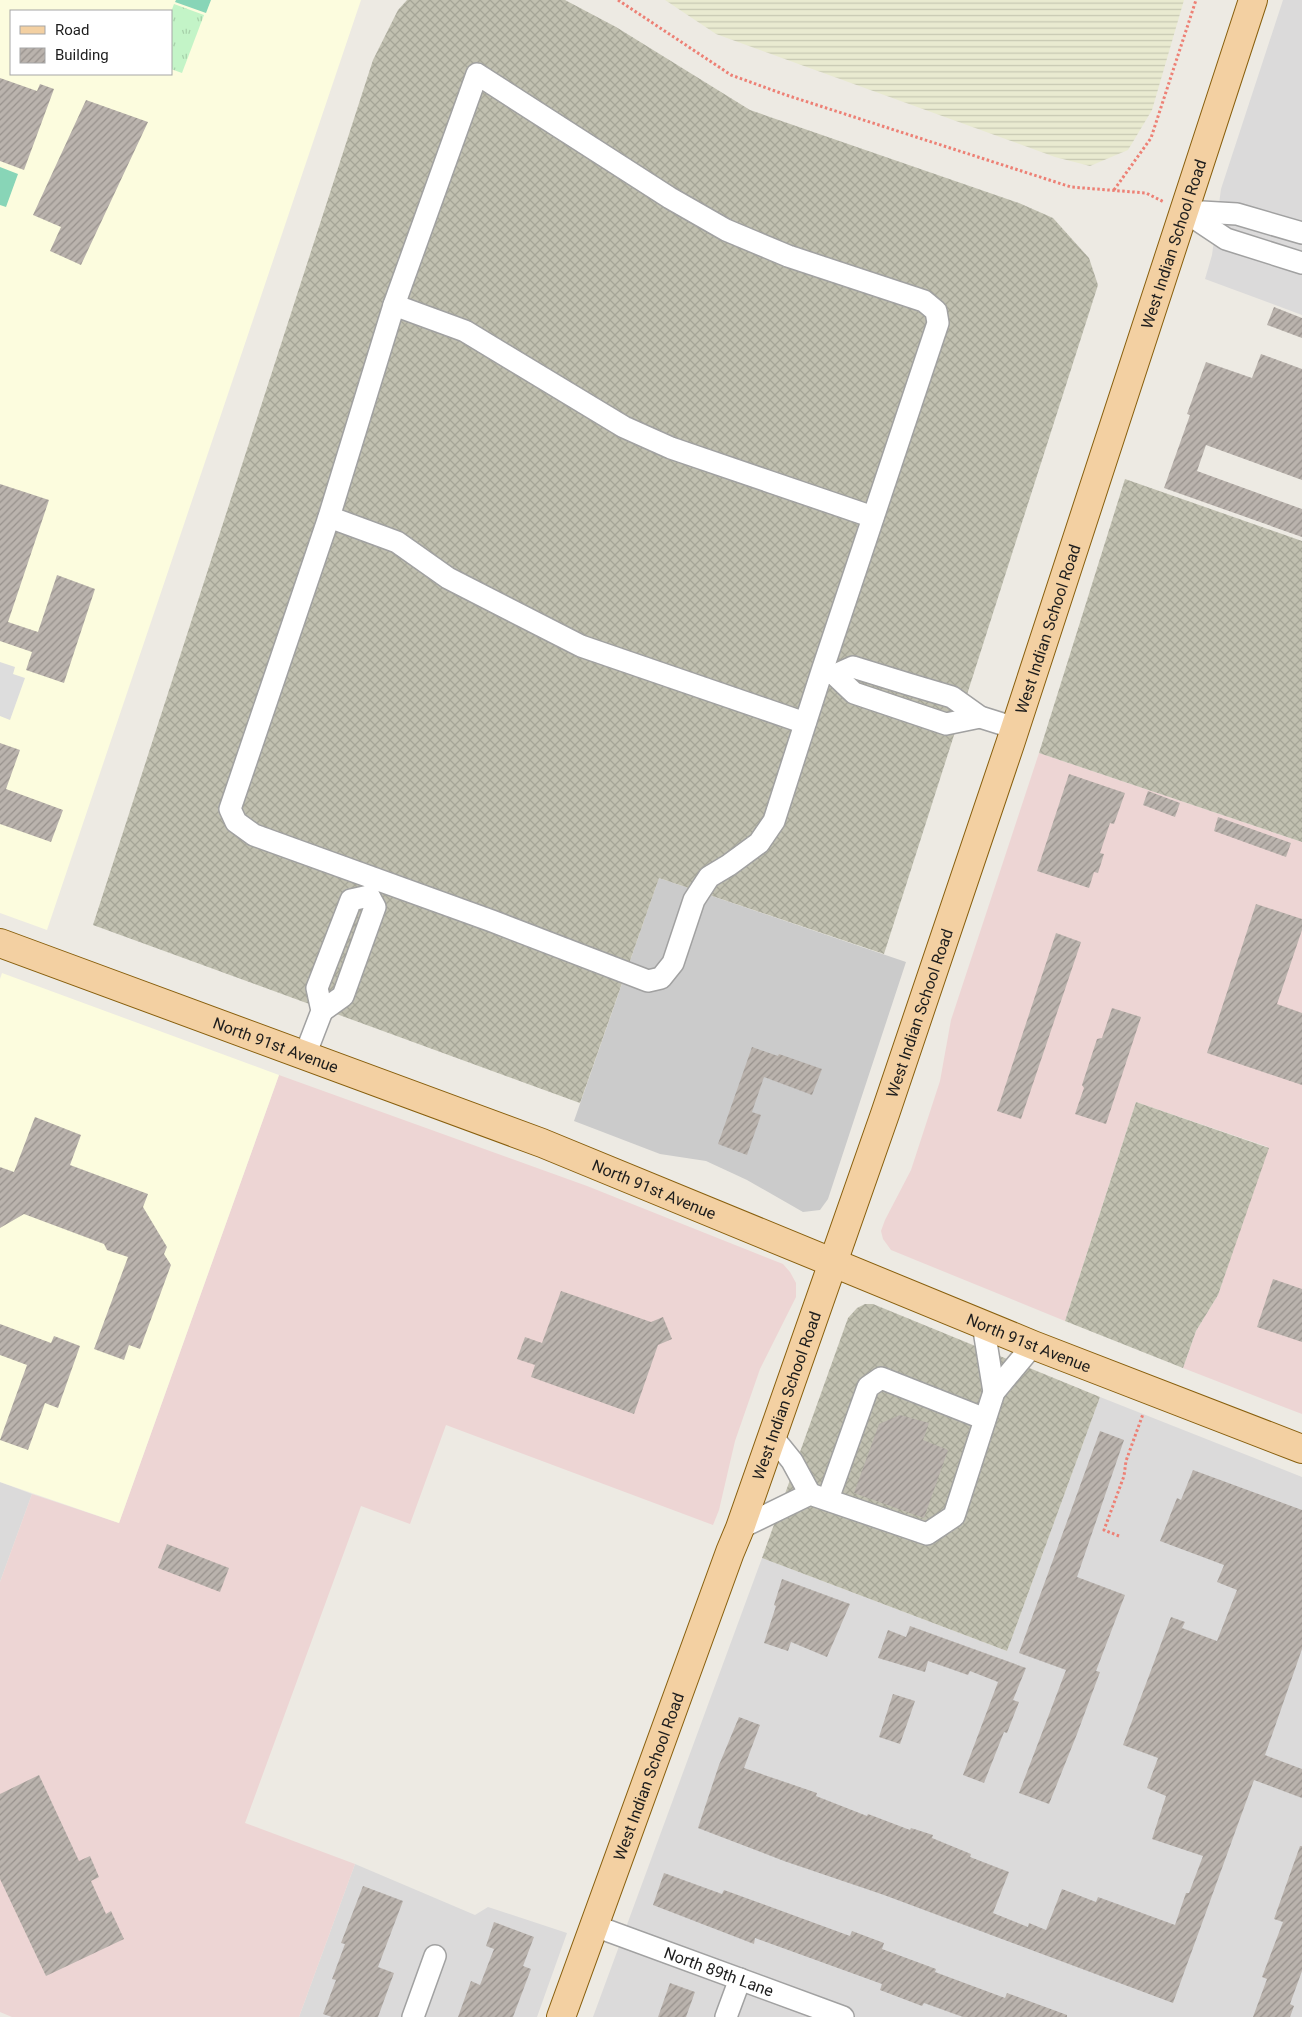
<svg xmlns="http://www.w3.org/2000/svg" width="1302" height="2017" viewBox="0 0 1302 2017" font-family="Roboto,sans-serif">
<defs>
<pattern id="construction-cross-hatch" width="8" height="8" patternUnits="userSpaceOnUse" patternTransform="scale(1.25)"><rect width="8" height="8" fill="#c1c0b0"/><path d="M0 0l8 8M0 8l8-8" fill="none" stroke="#a5a597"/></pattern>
<pattern id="farmland-rules" width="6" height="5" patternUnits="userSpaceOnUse" patternTransform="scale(1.25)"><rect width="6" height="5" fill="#e9ead0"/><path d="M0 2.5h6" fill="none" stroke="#c7c8b2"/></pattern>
<pattern id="park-tufts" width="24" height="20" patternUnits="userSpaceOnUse" patternTransform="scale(1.25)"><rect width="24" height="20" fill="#c3f4c7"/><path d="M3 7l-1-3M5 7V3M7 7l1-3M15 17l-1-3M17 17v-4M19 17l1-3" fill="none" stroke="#a7d1aa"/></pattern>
<pattern id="building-hatch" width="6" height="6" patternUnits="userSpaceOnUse" patternTransform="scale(1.25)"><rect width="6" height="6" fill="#bab3ad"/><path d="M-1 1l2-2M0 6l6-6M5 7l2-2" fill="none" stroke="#97918c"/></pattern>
</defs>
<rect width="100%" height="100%" fill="#edeae3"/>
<path fill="#dbdada" d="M1283 0H1302V315L1205 279 1212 255 1221 189Z
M1100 1397 1302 1477V2017H593L762 1558 1007 1651Z
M0 1482 32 1494 0 1582Z
M355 1864 475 1915 488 1907 567 1933 537 2017H299Z"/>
<path fill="#edd5d4" d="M1039 753 1302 842V1414L1183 1368 1196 1331 1218 1295 1268 1147 1136 1102 1065 1321 891 1250 883 1239 881 1231 885 1220 911 1170 940 1081 951 1020Z
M279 1075 587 1186 783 1264 790 1272 796 1283V1297L760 1369 735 1441 719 1510 713 1525 446 1425 410 1524 361 1506 245 1823 355 1864 299 2017H12L0 2012V1582L32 1494 119 1523Z"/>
<path fill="#fcfcde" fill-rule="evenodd" d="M0 0H361L47 930 0 913ZM11 11H171V74H11Z
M2 973 279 1075 119 1523 0 1482V979Z"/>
<path fill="#cbcbcb" d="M659 878 906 962 828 1199 820 1210 803 1212 747 1180 706 1161 660 1154 574 1121Z"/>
<path fill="url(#construction-cross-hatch)" d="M407 0H565L616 27 750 110 1019 203 1053 218 1089 258 1098 285 884 954 659 878 580 1103 93 925 373 60 398 10Z
M1125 479 1302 541V842L1039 753Z
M1136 1102 1269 1148 1218 1295 1196 1331 1183 1368 1065 1321Z
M865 1304H873L1100 1397 1007 1651 762 1558 848 1318 857 1308Z"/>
<path fill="url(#farmland-rules)" d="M665 0H1184L1152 110 1128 150 1090 166 1055 157 716 34Z"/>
<path fill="url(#park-tufts)" d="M174 4 204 15 182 73 171 69V12Z"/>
<path fill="#88d5b7" d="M176 0H211L206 13 175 2Z
M0 167 18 174 6 207 0 205Z"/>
<path fill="#ddd" d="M0 662 15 667 13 674 25 678 10 720 0 716Z"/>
<path fill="url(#building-hatch)" d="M0 78 37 91 40 84 54 89 24 170 0 161Z
M86 100 148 122 81 265 50 251 61 227 33 215Z
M1274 307 1302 318V338L1267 325Z
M1261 354 1302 369V480L1206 445 1197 471 1302 509V537L1164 488 1190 415 1187 414 1206 362 1252 378Z
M0 484 49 500 8 622 38 632 57 575 95 589 64 683 26 670 32 652 0 641Z
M0 743 20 750 6 789 63 810 51 842 0 824Z
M1069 774 1125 793 1114 824 1110 823 1100 853 1104 854 1098 873 1094 872 1089 888 1037 871Z
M1148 791 1180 803 1175 817 1143 805Z
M1218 817 1291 843 1286 857 1214 831Z
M1256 904 1302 919V930L1277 1004 1302 1013V1085L1207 1053Z
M1056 933 1081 942 1021 1119 997 1111Z
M1112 1008 1141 1017 1106 1124 1075 1114 1084 1088 1082 1085 1097 1039 1102 1038Z
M752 1047 778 1056 779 1054 822 1069 812 1095 764 1077 752 1112 761 1115 747 1155 718 1144Z
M35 1117 81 1135 70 1165 148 1194 143 1207 167 1247 164 1254 171 1265 140 1349 129 1345 124 1360 94 1349 128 1257 107 1250 104 1244 24 1214 0 1228V1167L14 1172Z
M1273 1279 1302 1289V1342L1257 1327Z
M561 1291 651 1322 663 1317 672 1339 658 1345 634 1414 531 1377 535 1365 517 1359 525 1337 542 1343Z
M0 1324 51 1343 54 1336 80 1346 58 1408 45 1403 28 1450 0 1440 27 1365 0 1355Z
M900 1415 929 1423 923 1440 948 1450 924 1518 854 1493 879 1424Z
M1100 1431 1124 1440 1077 1577 1125 1595 1096 1671 1100 1672 1077 1734 1049 1804 1019 1793 1066 1670 1019 1653Z
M1193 1470 1302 1510V1649L1265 1755 1302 1769V1798L1254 1780 1173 2003 884 1895 784 1861 698 1828 719 1765 739 1717 760 1725 744 1768 817 1793 816 1796 867 1816 868 1814 910 1830 911 1828 933 1835 932 1838 971 1854 970 1857 1009 1872 993 1913 1028 1927 1029 1923 1046 1930 1062 1889 1096 1902 1098 1897 1175 1925 1186 1893H1189L1203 1856 1152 1839 1166 1796 1147 1788 1158 1758 1123 1745 1171 1617 1185 1622 1182 1628 1217 1641 1237 1590 1217 1582 1224 1565 1160 1541 1177 1498 1181 1500Z
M167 1544 229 1568 220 1592 158 1568Z
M782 1579 850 1604 827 1657 791 1642 788 1651 764 1643 776 1606 774 1605Z
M910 1626 1026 1668 1013 1700 1019 1702 1007 1733 1004 1732 984 1783 963 1775 998 1682 970 1671 968 1675 928 1661 925 1672 878 1658 888 1630 906 1637Z
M893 1694 915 1701 900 1744 879 1737Z
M39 1775 79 1861 90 1856 99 1877 91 1881 106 1914 111 1911 124 1939 46 1976 0 1879V1794Z
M1300 1846H1302V1971L1290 2004 1294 2006 1290 2017H1253L1267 1979 1262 1977 1283 1922 1274 1919Z
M664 1873 722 1894 724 1890 850 1936 852 1931 884 1943 882 1949 936 1969 935 1972 1005 1998 1007 1993 1067 2015V2017H963L924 2003 922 2006 880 1990 882 1984 755 1938 754 1944 653 1905Z
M363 1886 403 1901 378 1967 394 1973 378 2017H332L323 2014 336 1980 332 1979 345 1944 341 1943Z
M494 1922 534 1937 523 1966 531 1969 513 2017H458L471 1981 480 1985 494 1949 486 1946Z
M670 1983 695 1992 686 2017H658Z"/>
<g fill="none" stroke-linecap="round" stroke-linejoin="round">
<g stroke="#a1a1a1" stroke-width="24">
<g id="minor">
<path d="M477 74 670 198 726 230 788 256 924 301 936 311 938 323 822 671 774 821 759 843 729 865 709 877 694 900 673 963 661 978 648 981 492 921 254 835 236 822 230 809 329 517 394 305Z"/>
<path d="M1184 211 1226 239 1302 263"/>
<path d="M1184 211 1237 214 1302 233"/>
<path d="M394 305 465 331 624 427 671 448 873 517"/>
<path d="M329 517 397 542 448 578 581 646 805 723"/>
<path d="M824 671 835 675 854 693 946 724 980 717"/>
<path d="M835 675 853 667 908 684 952 697 980 717 1015 728"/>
<path d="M322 1011 343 996 375 907 369 896"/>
<path d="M305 1055 322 1011 317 988 351 900 369 896"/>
<path d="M983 1324 994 1392"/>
<path d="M771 1435 792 1461 810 1494"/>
<path d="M828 1499 868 1387 881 1378 985 1419"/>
<path d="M740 1528 810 1494 927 1534 954 1516 994 1392 1033 1345"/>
<path id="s1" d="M595 1926 843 2017"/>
<path d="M413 2017 435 1956"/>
<path d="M726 2017 740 1979"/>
</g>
</g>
<g stroke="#885f0d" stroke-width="30">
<g id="major">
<path id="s2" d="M0 943 542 1143 1033 1345 1302 1449"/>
<path id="s3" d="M561 2017 730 1552 740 1528 885 1114 1010 744 1253 0"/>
</g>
</g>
<path stroke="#ed8075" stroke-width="3" stroke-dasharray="2.5 2.5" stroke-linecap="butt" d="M618 0 731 75 786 95 1071 187 1146 193 1164 202
M1114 190 1151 138 1196 0
M1119 1536 1104 1530 1124 1476 1126 1461 1143 1414"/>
<use href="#minor" stroke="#fff" stroke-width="21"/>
<use href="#major" stroke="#f3d0a2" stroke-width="28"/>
</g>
<g text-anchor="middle" stroke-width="5" stroke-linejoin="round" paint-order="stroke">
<g font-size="16" fill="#1d1d1d" stroke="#fff">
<text dy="6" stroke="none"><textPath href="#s3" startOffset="1876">West Indian School Road</textPath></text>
<text dy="6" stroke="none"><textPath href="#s3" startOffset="1471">West Indian School Road</textPath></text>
<text dy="6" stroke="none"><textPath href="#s3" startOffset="1066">West Indian School Road</textPath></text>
<text dy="6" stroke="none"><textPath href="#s2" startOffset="294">North 91st Avenue</textPath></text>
<text dy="6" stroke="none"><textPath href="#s2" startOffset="699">North 91st Avenue</textPath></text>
<text dy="6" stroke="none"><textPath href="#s2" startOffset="1104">North 91st Avenue</textPath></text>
<text dy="6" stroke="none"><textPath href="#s3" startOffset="661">West Indian School Road</textPath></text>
<text dy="6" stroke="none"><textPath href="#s3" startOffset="256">West Indian School Road</textPath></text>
<text dy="6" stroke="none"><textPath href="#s1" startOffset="132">North 89th Lane</textPath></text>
</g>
</g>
<rect x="10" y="10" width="162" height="65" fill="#ffffff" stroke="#a5a5a5"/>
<rect x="20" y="26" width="25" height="8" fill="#f3d0a2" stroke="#a5a5a5"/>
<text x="55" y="35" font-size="15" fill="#1d1d1d">Road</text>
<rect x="20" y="48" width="25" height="15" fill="url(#building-hatch)" stroke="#a5a5a5"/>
<text x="55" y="60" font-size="15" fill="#1d1d1d">Building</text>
</svg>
